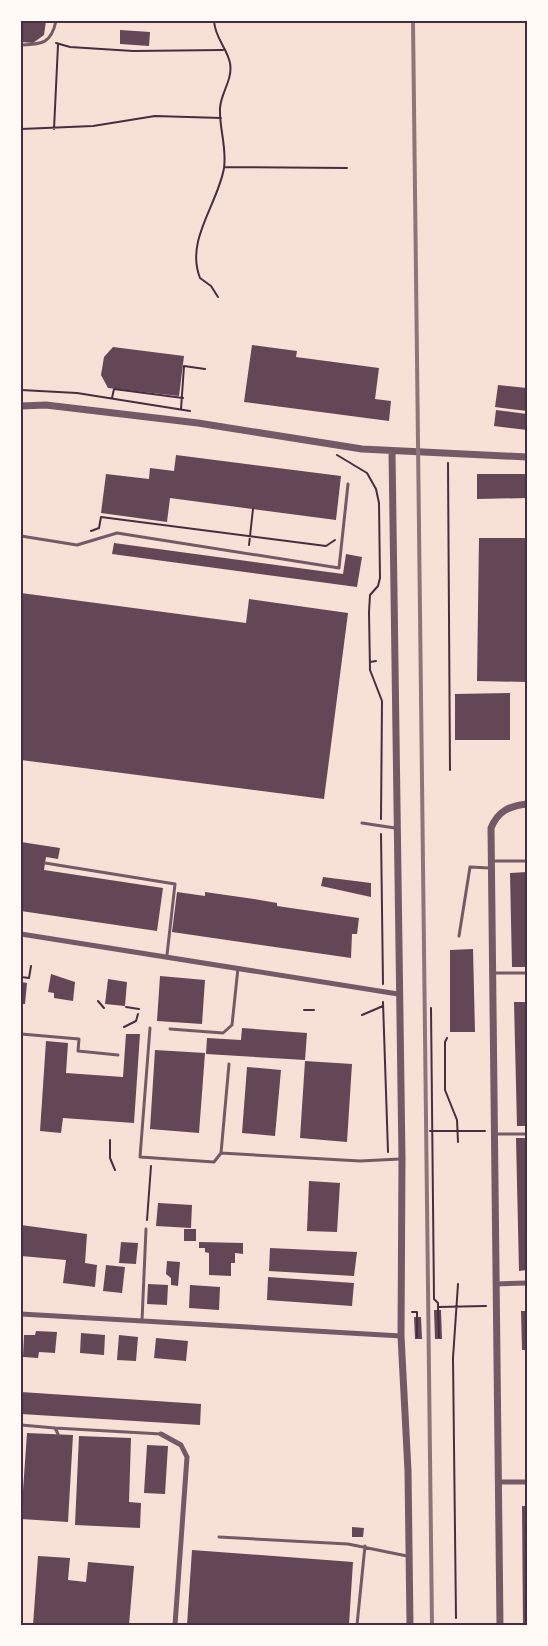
<svg xmlns="http://www.w3.org/2000/svg" width="548" height="1646" viewBox="0 0 548 1646" font-family="'Nunito Sans',sans-serif">
<rect width="100%" height="100%" fill="#f7e1d7"/>
<path fill="#644757" d="M21 21H46L44 35 33 43 21 42Z
M120 30 150 32 149 46 120 44Z
M252 345 297 351 296 357 379 368 375 399 391 401 389 421 244 402Z
M113 347 184 356 179 396 108 388 101 375 104 357Z
M498 385 527 388V411L495 407Z
M496 410 527 414V430L494 426Z
M176 455 341 476 336 520 170 498 167 522 101 513 106 474 149 479 150 468 174 471Z
M477 474H527V498L477 499Z
M479 538H527V682L477 681Z
M114 543 343 574 346 554 362 557 357 587 112 554Z
M21 593 246 623 249 599 348 613 324 799 21 760Z
M510 693V740H455V694Z
M21 842 60 848 58 859 46 857 44 870 163 888 157 931 21 911Z
M527 872V967H512L510 873Z
M323 877 371 883V897L321 886Z
M177 892 205 896V892L254 899 277 903V906L359 918 357 934H352L351 958 172 932Z
M473 949 475 1032H450V950Z
M51 974 75 982 73 1001 54 998V993L48 992Z
M160 976 205 980 202 1024 157 1021Z
M108 979 127 982 125 1006 105 1004Z
M21 982 27 983 25 1004H21Z
M514 1002H527V1126H517Z
M242 1028 307 1033 305 1060 206 1054 207 1038 241 1040Z
M126 1034H140L134 1123 63 1118 61 1133 40 1131 46 1041 68 1043 66 1073 123 1077Z
M155 1050 205 1053 199 1133 150 1129Z
M305 1061 352 1064 347 1142 300 1138Z
M247 1067 281 1070 275 1136 242 1133Z
M516 1138H527V1270L519 1271Z
M309 1181 340 1183 337 1232 307 1231Z
M158 1203 192 1205 191 1228 156 1226Z
M21 1225 87 1234 85 1263 97 1265 95 1287 63 1283 66 1260 21 1256Z
M184 1229H196V1241H184Z
M121 1242 138 1243 136 1264 119 1263Z
M199 1242 243 1243V1254L235 1253V1263H231V1276L209 1275V1253L205 1252V1248H199Z
M270 1248 357 1252 354 1276 269 1271Z
M167 1261 180 1262 178 1286 171 1285V1278L166 1274Z
M106 1265 125 1267 122 1293 103 1291Z
M268 1277 354 1283 352 1306 267 1300Z
M148 1284 168 1285 167 1305 147 1304Z
M190 1285 220 1287 219 1310 189 1308Z
M434 1310H441L442 1339H435Z
M521 1311H527V1350H522Z
M414 1317H421L422 1339H415Z
M36 1331 57 1332 55 1353 39 1352 38 1358 23 1357 24 1335H35Z
M81 1333 105 1335 104 1355 80 1353Z
M119 1335 138 1337 136 1361 117 1360Z
M156 1338 188 1341 186 1361 154 1358Z
M21 1392 201 1404 200 1425 21 1414Z
M27 1433 73 1435 68 1522 21 1519Z
M79 1436 131 1438 129 1502 141 1503 140 1528 75 1525Z
M147 1445 168 1446 165 1494 144 1493Z
M522 1506H527V1625H523Z
M352 1527 364 1528 363 1537H352Z
M192 1550 353 1562 349 1625H187Z
M38 1556 70 1558 68 1580 86 1582 88 1562 134 1566 129 1625H33Z"/>
<g fill="none" stroke-linecap="round" stroke-linejoin="round">
<path stroke="#4a2c40" stroke-width="2" d="M214 21C215 38 227 48 230 63 233 80 221 92 220 108 219 128 227 147 224 168 218 204 185 240 200 278L211 286 218 297
M56 43 70 47 133 51 223 50
M21 129 93 126 155 116 221 118
M54 129 58 45
M224 167 347 168
M21 390 77 393 190 411
M112 398 114 389 183 398
M181 409 184 366 205 369
M337 455 367 473 376 489 379 503 380 578 378 586 370 595 369 612 370 670 382 701 381 819
M448 463 450 770
M91 531 99 528 101 517 326 546 335 540
M249 545 253 509
M370 662 376 661
M381 834 383 984
M21 977 29 978 31 966
M98 1001 104 1008
M383 1002 388 1152
M126 1007 139 1009
M431 1008 434 1299 438 1303V1307
M304 1010H314
M362 1015 383 1006
M124 1027 136 1021 138 1014
M447 1038 445 1042V1090L457 1120 458 1142
M430 1131H485
M110 1140V1158L115 1170
M147 1220 151 1166
M412 1312H417V1337
M439 1337 438 1307 486 1306
M456 1618 453 1358 458 1284"/>
<path stroke="#755966" stroke-width="3" d="M21 45C42 44 51 44 56 21
M21 536 77 545 117 533 339 568 348 484
M362 823 395 828
M492 861H527
M45 863 175 884 167 955
M459 936 470 867 489 868
M493 973H527
M150 1028 140 1157 214 1162 221 1153
M170 1029 223 1033 232 1025 238 968
M21 1034 79 1039 78 1051 118 1055
M229 1064 221 1153 360 1161 400 1159
M496 1134H527
M142 1321 146 1229
M21 1425 55 1428 58 1434
M55 1428 161 1434
M21 1508H22
M219 1537 348 1544 407 1556
M357 1625 365 1546"/>
<path stroke="#755966" stroke-width="5" d="M21 934 398 994
M496 1284 527 1283
M21 1314 401 1336
M161 1434 181 1445 187 1457 175 1625
M499 1482H527"/>
<path stroke="#755966" stroke-width="7" d="M21 406 46 405 198 423 362 449 527 457
M392 451 402 1159 401 1336 408 1471 410 1625
M500 1625 491 828C498 811 509 806 527 804"/>
<path stroke="#8f747c" stroke-width="4" d="M413 21 432 1625"/>
</g>
<rect width="548" height="1646" fill="none" stroke="#fffaf5" stroke-width="45"/>
<rect x="22" y="22" width="504" height="1602" fill="none" stroke="#4a2c40" stroke-width="2"/>
</svg>
